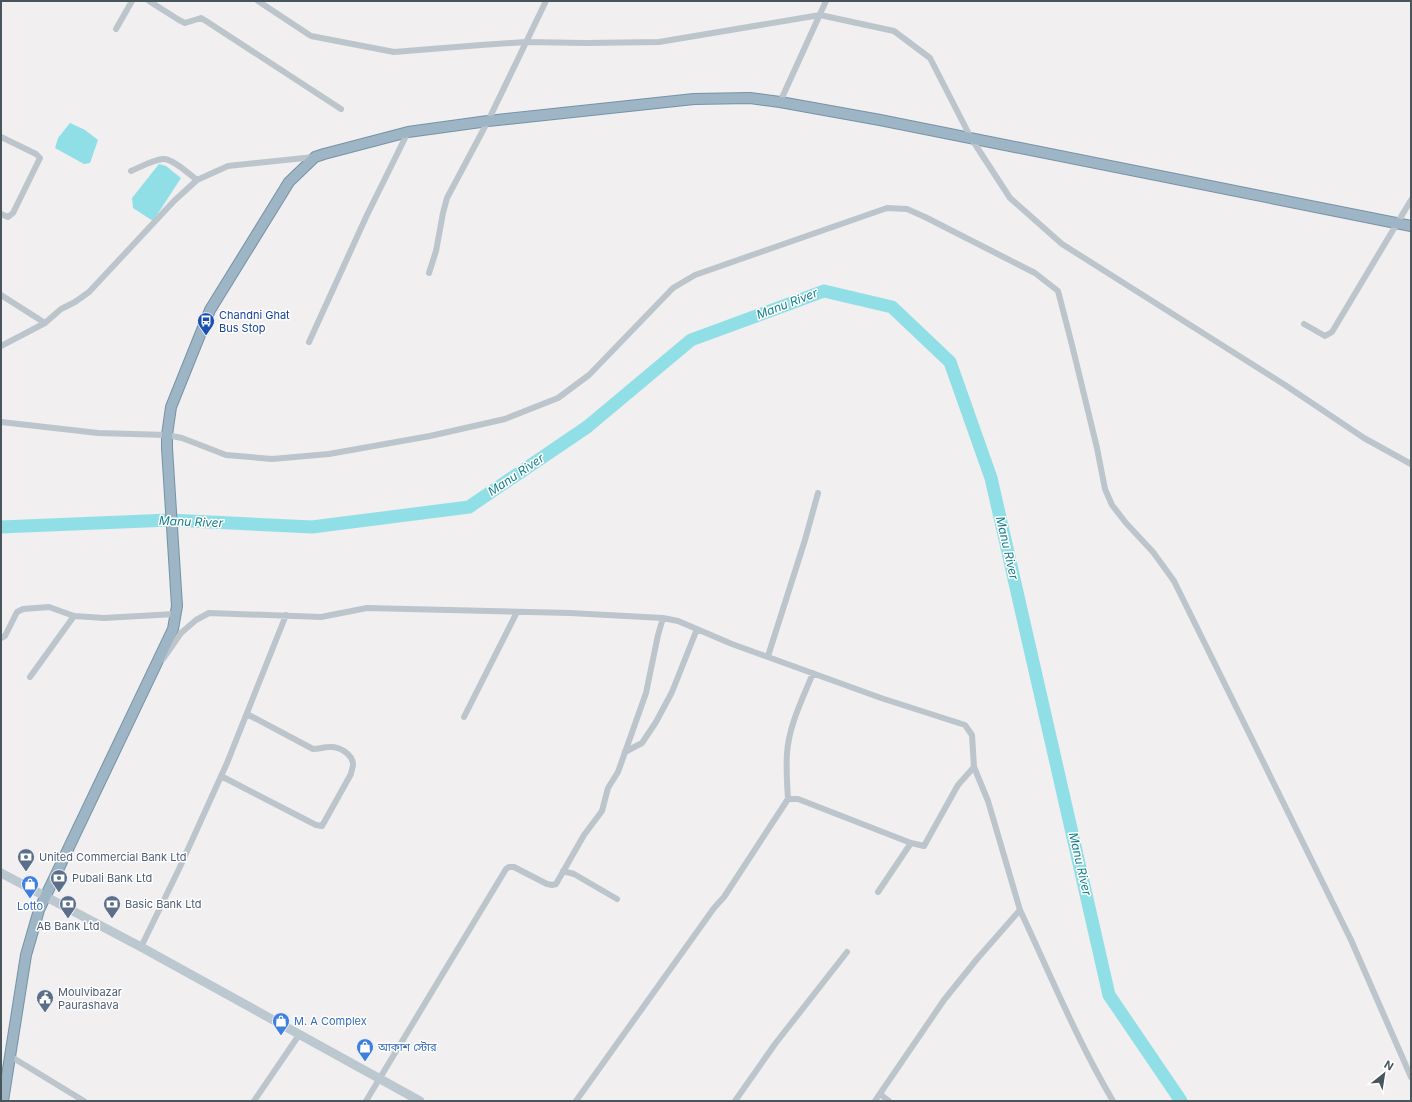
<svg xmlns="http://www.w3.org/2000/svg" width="1412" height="1102" viewBox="0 0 1412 1102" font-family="Inter,'Noto Sans Bengali',sans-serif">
<rect width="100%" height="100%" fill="#f1efef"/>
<path fill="#90dfe6" d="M70 123 85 130 98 140 90 163 84 164 55 148 58 138Z
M159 164 166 166 181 178 153 221 133 208 132 198Z"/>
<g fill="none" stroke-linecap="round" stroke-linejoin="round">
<path stroke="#90dfe6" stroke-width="13" d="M1 527 170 520 312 527 469 507 587 427 691 340 824 291 892 307 950 362 991 478 1109 995 1181 1101"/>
<g stroke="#7593a6" stroke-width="12">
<path id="trunk" d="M3 1101 26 955 39 910 173 629 177 606 167 448V435L171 407 210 310 289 182 315 157 324 154 408 132 488 121 694 99 750 98 780 102 880 120 1411 226"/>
</g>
<path stroke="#bbc5cb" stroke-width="6" d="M149 1 179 20 185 23 201 18 206 21 341 109
M258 1 311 36 394 52 481 45 526 42 586 43 659 42 820 15 894 31 930 58 971 138 1010 198 1062 244 1285 385 1364 438 1411 464
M116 29 132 1
M780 102 826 1
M1 137 36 154 40 158 13 213 8 217 1 214
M131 171C141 167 152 160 163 159 172 158 189 174 197 180
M429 273 436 251 443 213 447 198 488 121 546 1
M1 295 45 323
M1304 324 1325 336 1332 332 1411 200
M309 342 367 215 408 132
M1 346 45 323 61 309 75 302 89 292 174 201 197 180 228 166 314 157
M1 422 98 433 167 435 182 438 226 455 272 459 329 454 430 436 505 419 558 398 589 375 673 288 695 275 887 208 907 209 925 217 1035 273 1058 291 1072 345 1097 448 1105 489 1112 505 1126 523 1153 552 1174 581 1351 940 1411 1077
M1 638 5 636 17 612 23 609 49 607 74 616 104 618 175 614
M768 656 805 540 818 493
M163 659 181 633 196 620 209 613 321 617 367 608 570 613 663 618 678 621 732 644 881 698 965 725 972 735 974 767 988 801 1020 910 977 959 944 1000 875 1101
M30 677 74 616
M464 717 517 612
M625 752 642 743 656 722 672 692 697 629
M221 776 316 825 322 826 351 774C351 771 353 768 353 765 353 754 339 746 329 747 324 747 319 749 313 749L247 714
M788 799C787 784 786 768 787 753 789 725 803 698 813 673
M563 871 574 874 617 899
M878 892 911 843
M1020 910C1050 974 1077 1040 1113 1101
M141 947 179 869 227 763 286 615
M10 1056 84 1101
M880 1094 889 1101
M254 1101 299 1035
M366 1101 506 869 509 867H514L547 884 552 885 556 884 584 835 602 811 608 788 618 772 646 693 658 635 663 618
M576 1101 714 908 724 897 788 799H798L911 843 924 846 958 785 974 767
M735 1101 775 1044 847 952"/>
<path stroke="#bcc8cf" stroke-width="9" d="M1 873 141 947 420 1101"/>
<use href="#trunk" stroke="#9db5c4" stroke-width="10"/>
</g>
<defs>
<g id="bus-pin" transform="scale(0.9)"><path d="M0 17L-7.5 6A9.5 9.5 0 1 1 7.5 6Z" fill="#1a4fb4" stroke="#fff"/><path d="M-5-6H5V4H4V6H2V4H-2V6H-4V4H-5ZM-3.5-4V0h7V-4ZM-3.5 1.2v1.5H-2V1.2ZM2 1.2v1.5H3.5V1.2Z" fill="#fff"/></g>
<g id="bank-pin" transform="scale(0.9)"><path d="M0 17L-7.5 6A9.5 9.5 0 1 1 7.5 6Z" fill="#5c6f8a" stroke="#fff"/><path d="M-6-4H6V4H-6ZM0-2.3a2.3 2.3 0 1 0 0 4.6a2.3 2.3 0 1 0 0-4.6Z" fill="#fff"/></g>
<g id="shop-pin" transform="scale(0.9)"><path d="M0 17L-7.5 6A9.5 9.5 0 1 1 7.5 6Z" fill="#3f7fe0" stroke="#fff"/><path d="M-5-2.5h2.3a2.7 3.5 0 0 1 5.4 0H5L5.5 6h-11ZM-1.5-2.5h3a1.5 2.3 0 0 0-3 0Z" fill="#fff"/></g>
<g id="civic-pin" transform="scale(0.9)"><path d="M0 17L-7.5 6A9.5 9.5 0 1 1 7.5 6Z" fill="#5c6f8a" stroke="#fff"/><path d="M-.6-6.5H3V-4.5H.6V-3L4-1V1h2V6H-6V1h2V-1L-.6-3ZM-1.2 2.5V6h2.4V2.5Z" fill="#fff"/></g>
</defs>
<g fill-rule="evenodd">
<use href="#bus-pin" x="206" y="321"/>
<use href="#bank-pin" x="26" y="857"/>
<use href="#bank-pin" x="59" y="878"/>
<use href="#shop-pin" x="30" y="884"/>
<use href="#bank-pin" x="68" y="904"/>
<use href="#bank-pin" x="112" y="904"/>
<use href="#civic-pin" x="45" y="998"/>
<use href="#shop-pin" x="281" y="1021"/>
<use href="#shop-pin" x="365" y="1047"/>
</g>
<g text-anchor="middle" stroke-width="3" stroke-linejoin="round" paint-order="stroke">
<g font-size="11" fill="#164399" stroke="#fff" text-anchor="start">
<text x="219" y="319">Chandni Ghat<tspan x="219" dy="13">Bus Stop</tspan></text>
</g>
<g font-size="11" fill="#4e5e75" stroke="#fff" text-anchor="start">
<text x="39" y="861">United Commercial Bank Ltd</text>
<text x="72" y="882">Pubali Bank Ltd</text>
<text x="125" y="908">Basic Bank Ltd</text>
<text x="68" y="930" text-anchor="middle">AB Bank Ltd</text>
<text x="58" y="996">Moulvibazar<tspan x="58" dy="13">Paurashava</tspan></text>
</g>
<g font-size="11" fill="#366cbe" stroke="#fff" text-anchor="start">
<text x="30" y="910" text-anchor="middle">Lotto</text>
<text x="294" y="1025">M. A Complex</text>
<text x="378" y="1051">আকাশ স্টোর</text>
</g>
<g font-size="12" font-style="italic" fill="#14818b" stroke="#fff">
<text transform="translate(787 304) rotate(-21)" y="4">Manu River</text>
<text transform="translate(516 475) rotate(-34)" y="4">Manu River</text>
<text transform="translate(191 522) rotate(2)" y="4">Manu River</text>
<text transform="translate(1007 548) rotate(77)" y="4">Manu River</text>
<text transform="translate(1080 864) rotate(77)" y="4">Manu River</text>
</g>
</g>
<rect width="1412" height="1102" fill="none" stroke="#48555b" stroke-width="4"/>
<g transform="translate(1384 1074) rotate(30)" stroke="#ffffff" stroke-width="3" paint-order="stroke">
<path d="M0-3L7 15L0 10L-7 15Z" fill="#48555b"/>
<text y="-6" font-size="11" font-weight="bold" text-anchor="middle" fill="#48555b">N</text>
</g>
</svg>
